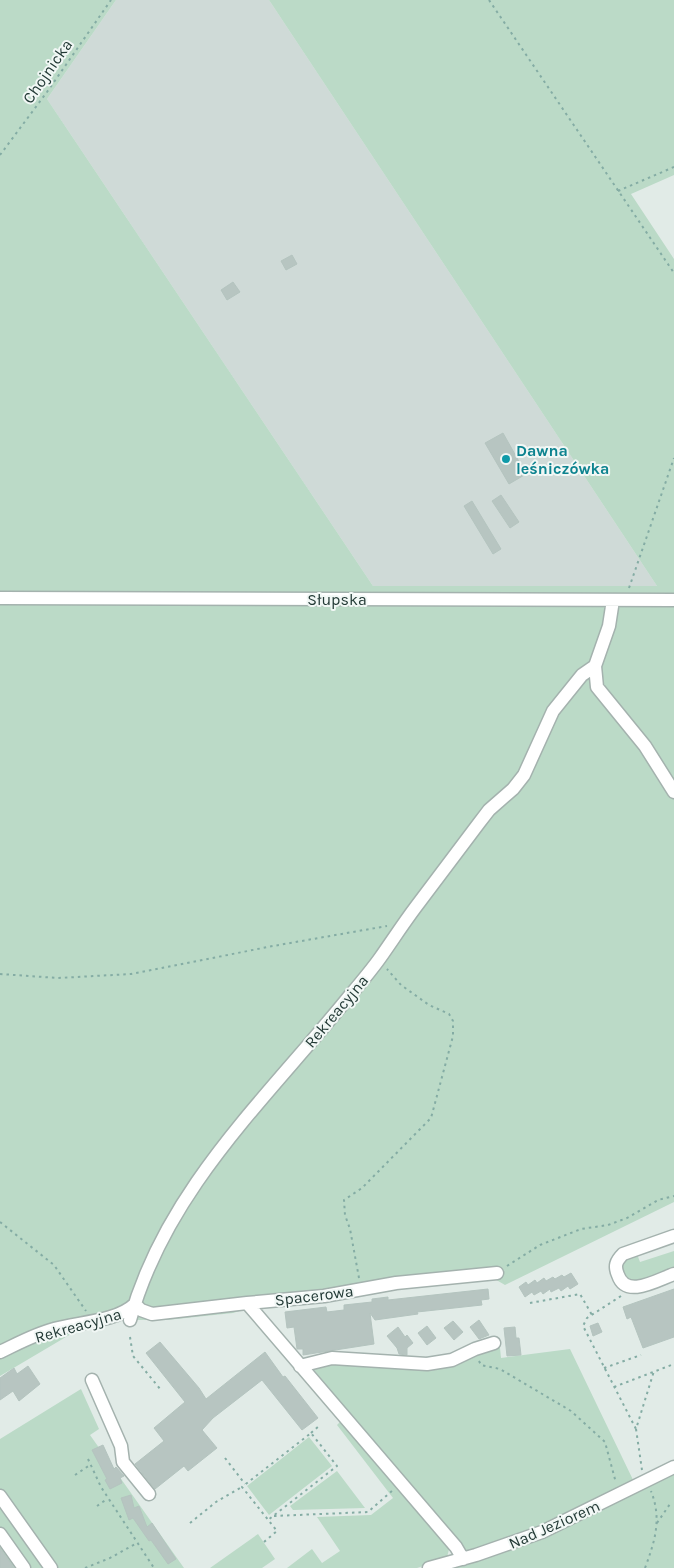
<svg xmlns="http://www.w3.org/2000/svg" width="674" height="1568" viewBox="0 0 674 1568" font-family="Karla,sans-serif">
<rect width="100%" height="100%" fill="#e1ebe7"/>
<path fill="#cfdad7" d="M116 0H269L657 586H373L47 99Z"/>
<path fill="#bbdac7" d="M0 0H116L47 99 373 586H657L269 0H674V175L631 194 674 259V1202L505 1285 493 1278 483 1279 256 1306 233 1313 167 1320H122L71 1334 0 1376Z
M674 1251V1270C661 1274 633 1289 624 1274 621 1268 623 1263 626 1259L637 1254 640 1262Z
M499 1338 501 1358 570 1349 635 1484 674 1464V1568H441L471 1560 304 1358 333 1354 446 1359 476 1345Z
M81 1389 99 1429 90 1435 184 1568H0V1439Z
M341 1421 449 1549 447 1558 417 1568H287L312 1549 322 1563 340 1551 317 1517 371 1515 393 1498 337 1425Z
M309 1437 332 1466 269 1515 247 1486Z
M337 1471 365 1508 293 1510 290 1506Z
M258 1534 275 1559 262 1568H210Z"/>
<path fill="#b7c5c1" stroke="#b4c4bf" d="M292 255 297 264 286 270 281 261Z
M233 282 240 292 227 300 221 290Z
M503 433 526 474 509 484 485 443Z
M501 495 519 522 510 528 492 501Z
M472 501 501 549 493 554 464 506Z
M571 1273 578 1284 570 1289 568 1286 561 1291 559 1288 551 1292 550 1289 543 1294 541 1291 534 1295 532 1292 525 1297 519 1287 526 1282 528 1285 535 1280 537 1283 544 1278 546 1281 553 1277 555 1279 562 1275 564 1277Z
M488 1289 489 1299 481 1300 482 1305 417 1312 418 1314 375 1320 370 1313 374 1344 303 1355V1349H297L294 1327 287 1328 285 1312 326 1307 327 1312 344 1310V1305L372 1302V1299L388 1297V1300Z
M674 1289V1337L643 1348 631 1317 627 1319 623 1307Z
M479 1320 489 1335 479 1339 470 1327Z
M453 1321 463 1332 454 1340 444 1328Z
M598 1323 602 1332 593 1336 590 1326Z
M427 1326 436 1338 427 1345 418 1333Z
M398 1327 405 1337 407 1335 413 1343 407 1348V1355L399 1354 397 1348 387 1336Z
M515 1327 516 1338H519L521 1355 507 1356 504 1328Z
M160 1342 199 1388 206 1399 265 1352 283 1377 285 1376 318 1418 302 1430 262 1380 213 1418 202 1430 217 1448 188 1471 184 1466 155 1489 135 1464 164 1441 154 1428 185 1402 146 1353Z
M28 1366 40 1384 19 1401 13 1391 0 1400V1378L14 1368 17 1374Z
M103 1445 114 1469 116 1467 124 1476 120 1478 122 1483 110 1489 105 1480 107 1479 92 1450Z
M131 1495 134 1508 139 1506 147 1527 152 1523 176 1559 168 1564 151 1540 149 1541 133 1518 129 1520 121 1498Z
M0 1548 14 1568H0Z"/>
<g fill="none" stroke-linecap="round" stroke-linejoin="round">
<g stroke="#a4b2ae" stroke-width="15">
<path id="minor" d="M0 598 674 600
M595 666 597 687 645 746 674 792
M674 1236 623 1254C616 1261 614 1266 618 1275 626 1299 657 1280 674 1274
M247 1303 456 1547 463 1559
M135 1304 141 1310 152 1314 247 1303 324 1296 396 1283 497 1273
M130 1320C166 1190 265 1100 347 999 358 986 370 972 380 958 392 941 403 924 415 908 436 880 458 851 479 823L489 810 513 789 524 775 553 711 582 675 595 666 609 626 613 600
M0 1352C17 1344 35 1334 54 1329 78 1322 116 1322 135 1304
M300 1366 332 1358 427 1364 452 1360 475 1349 494 1343
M92 1380 121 1446 123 1462 149 1494
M0 1496 51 1568
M0 1534 24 1568
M429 1568 476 1555 542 1532 674 1467"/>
</g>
<path stroke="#84aca4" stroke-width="2" stroke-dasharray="2.5 4" stroke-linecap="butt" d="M489 0 674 273
M0 155 47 92 111 0
M618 191 674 167
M629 588 674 458
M0 974 58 978 131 974 273 946 387 926
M0 1222 54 1265 86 1311
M507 1266 540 1245 581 1229 608 1225 627 1218 658 1200 674 1196
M359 1278 350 1229 345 1215 344 1200 362 1188 431 1118 453 1036V1021L449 1014 429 1005 401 985 387 969
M621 1296 587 1318 583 1326 636 1429
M530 1303 580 1294 592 1315
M130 1337 133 1356 161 1390
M479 1361 481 1365 500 1369 571 1411 605 1442 616 1483
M604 1368 641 1355
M614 1387 674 1364
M311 1433 319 1426
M225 1458 245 1484
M88 1459 101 1487 154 1568
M642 1470 636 1429 654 1371
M75 1475 90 1465
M97 1506 107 1499
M274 1516 368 1512 393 1490
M190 1523 216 1502 242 1487
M657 1523 670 1504
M264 1542 277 1531 242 1487 311 1433 337 1466 268 1520
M85 1568 110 1558 137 1543
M645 1568C655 1541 662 1519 651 1491"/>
<use href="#minor" stroke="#fff" stroke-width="12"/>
</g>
<circle fill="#0f9aa8" stroke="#f1f7f5" stroke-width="2" cx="506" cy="459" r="5"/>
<g text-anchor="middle" stroke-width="4" stroke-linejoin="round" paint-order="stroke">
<g font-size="16" fill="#233a36" stroke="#f1f7f5">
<text transform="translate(47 71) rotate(-55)" y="6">Chojnicka</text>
<text x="337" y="605">Słupska</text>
<text transform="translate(336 1011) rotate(-50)" y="6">Rekreacyjna</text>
<text transform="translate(314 1295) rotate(-7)" y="6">Spacerowa</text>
<text transform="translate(78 1325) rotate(-16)" y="6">Rekreacyjna</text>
<text transform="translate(554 1524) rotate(-24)" y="6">Nad Jeziorem</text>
</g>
<g font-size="16" font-weight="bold" fill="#0d838f" stroke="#f1f7f5" text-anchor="start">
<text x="516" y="456">Dawna<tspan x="516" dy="18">leśniczówka</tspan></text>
</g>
</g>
</svg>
